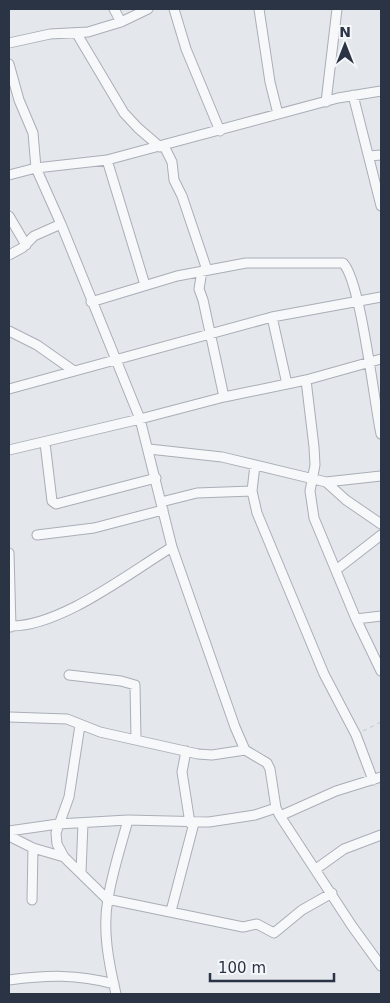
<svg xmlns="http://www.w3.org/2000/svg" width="390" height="1003" viewBox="0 0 390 1003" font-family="'DejaVu Sans',sans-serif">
<rect width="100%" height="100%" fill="#e4e7ec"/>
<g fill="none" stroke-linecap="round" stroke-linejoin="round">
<g stroke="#a9aeb7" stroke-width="11">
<path id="minor" d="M114 9 121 22
M174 9 186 49 220 131
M259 9 270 82 278 114
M77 34 124 113 138 128 160 147
M9 43 50 34 88 32 121 22 148 9
M9 64 19 100 33 133 36 168 61 224 140 419 172 547 235 727 245 750 267 763 270 769 276 808 280 816 352 926 381 966
M353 95 381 206
M326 102 337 9
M164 146 172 162 174 180 182 196 207 270
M369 156 381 155
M107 160 145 285
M9 175 36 168 107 160 338 98 381 91
M9 216 26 245
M9 255 22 248 34 236 61 224
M202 271 199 289 203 300 224 397
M91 302 177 276 246 263H343C361 281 374 402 381 434
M272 317 287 384
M9 331 37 345 74 371
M306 380 314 447 315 465 310 491 314 518 356 619 381 671
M9 389 272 317 381 297
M45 443 52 501 56 504 156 478
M149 449 222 457 326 482 346 500 381 524
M9 450 140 419 224 397 306 380 381 359
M255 465 252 491 257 513 324 674 356 735 373 780
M326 482 381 476
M161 502 197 493 252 491
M37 535 94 528 163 510
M9 553 11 627
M336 570 381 535
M356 619 381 616
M9 626C59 628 129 573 172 547
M69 675 121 681 135 685 136 739
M9 717 67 719 100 732 198 754 212 755 245 750
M186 751 182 772 190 823
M280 816 336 791 381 777
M9 831 58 824 128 820 209 822 255 815 276 808
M9 836 33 848 64 857 107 899 243 927 257 924 274 933 302 910 332 893
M64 857 57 844 56 833 69 797 80 725
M316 869 344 849 381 835
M81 872 83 823
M32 900 33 848
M171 911 194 823
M9 980C47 975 77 974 114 984
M116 994C109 964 102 930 108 899 112 873 121 846 128 820"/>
</g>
<path stroke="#c2c5cb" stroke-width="1" stroke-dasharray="4 4" stroke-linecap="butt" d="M363 731 381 722"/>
<use href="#minor" stroke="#f7f8fa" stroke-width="9"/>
</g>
<rect width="390" height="1003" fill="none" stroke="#2b3445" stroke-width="20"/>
<g transform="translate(345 45)" stroke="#f4f6f9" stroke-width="4" paint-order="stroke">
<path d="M0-4L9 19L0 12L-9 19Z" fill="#2b3445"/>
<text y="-8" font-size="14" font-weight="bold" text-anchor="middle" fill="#2b3445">N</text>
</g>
<path d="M210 973v8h124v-8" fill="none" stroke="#2b3445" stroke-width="2.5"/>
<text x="218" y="973" font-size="15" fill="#2b3445" stroke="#f4f6f9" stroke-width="4" paint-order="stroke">100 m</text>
</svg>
